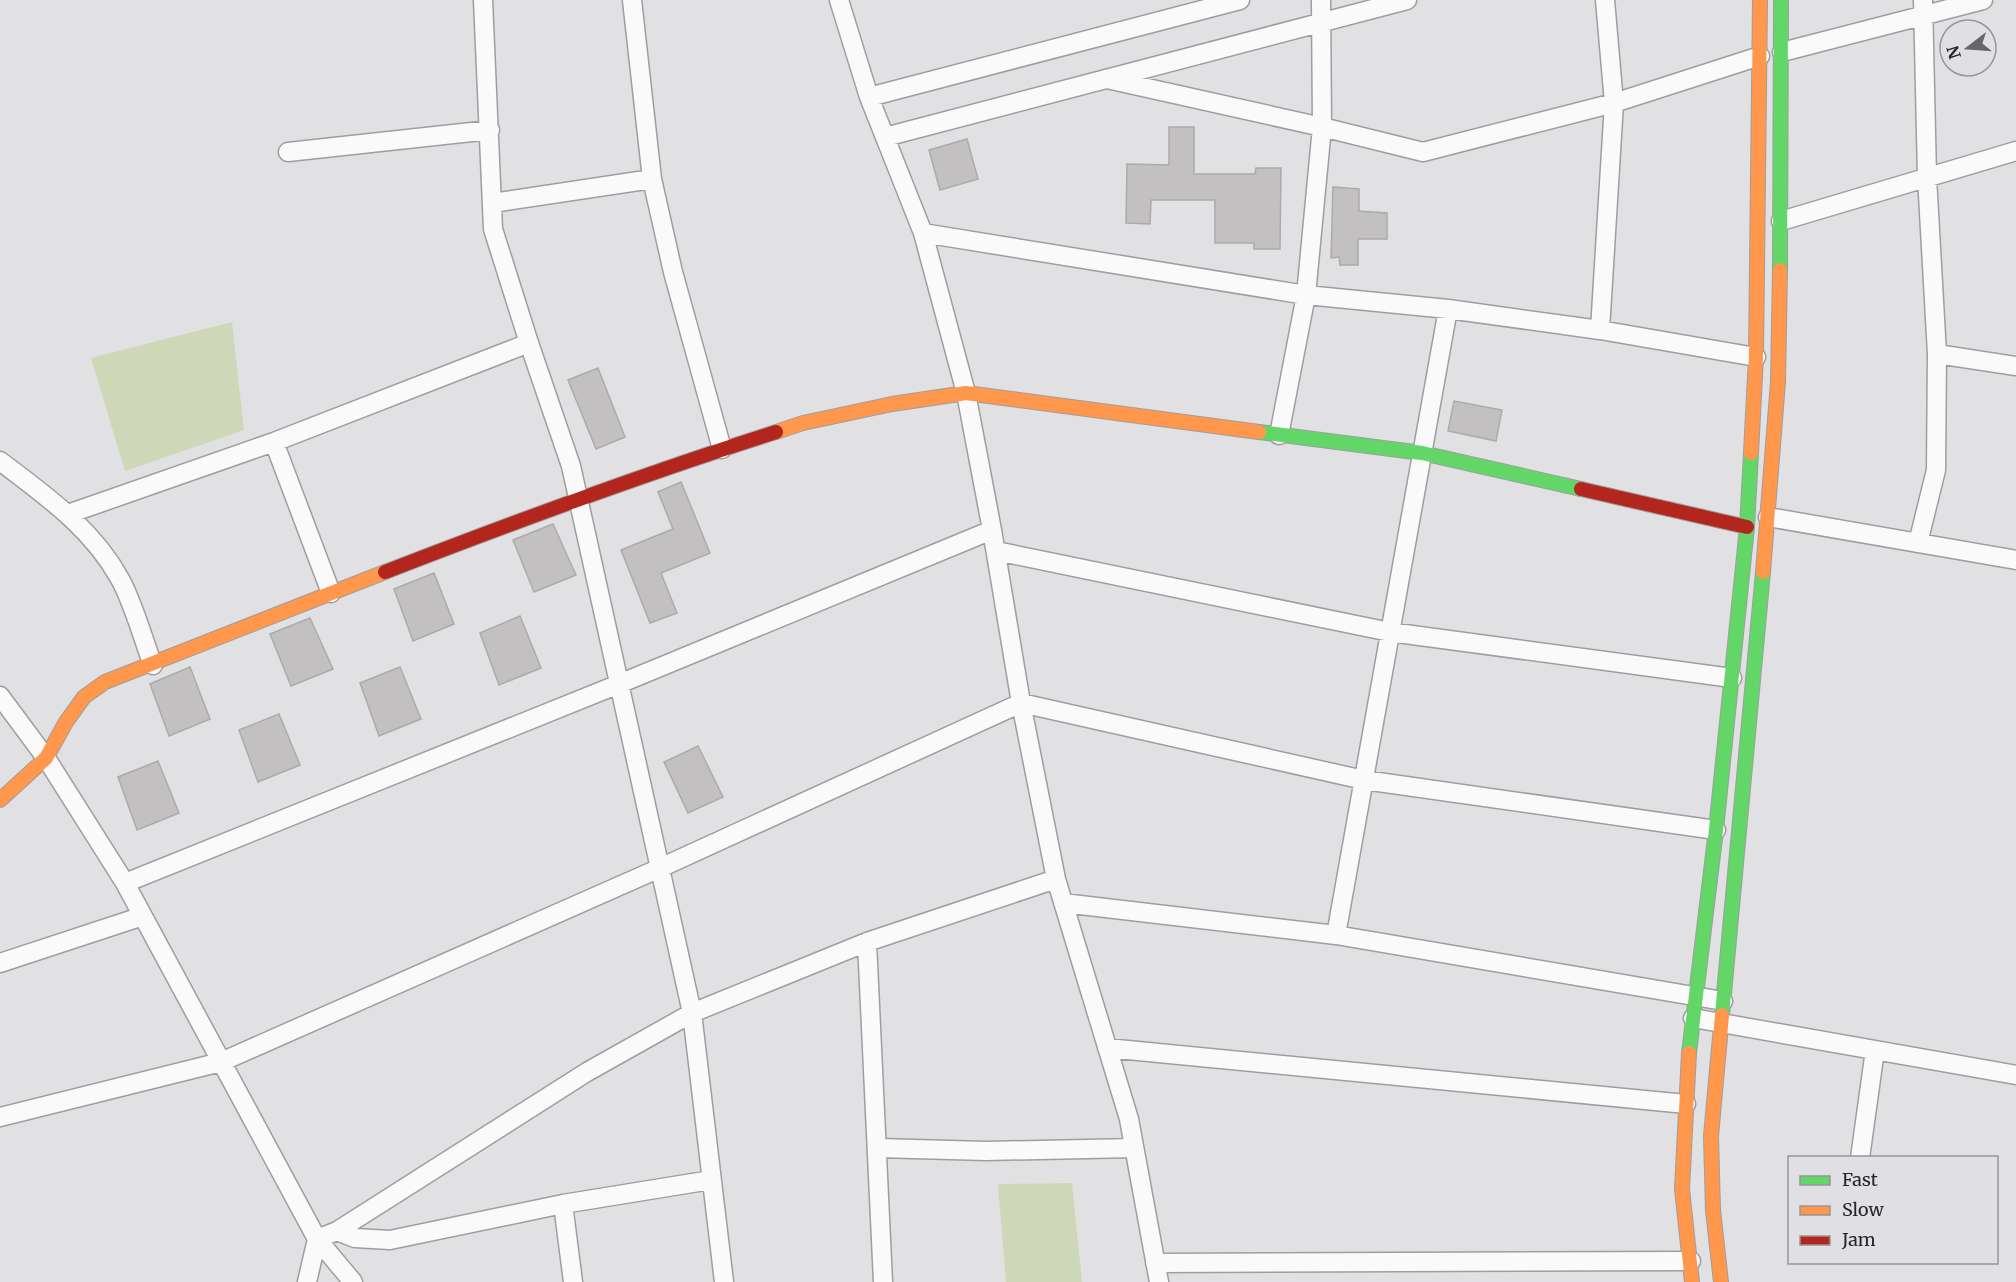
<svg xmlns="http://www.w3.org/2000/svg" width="2016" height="1282" viewBox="0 0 2016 1282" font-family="Merriweather,serif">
<rect width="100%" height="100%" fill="#e1e0e3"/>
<path fill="#ced8b9" d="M232 322 244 430 125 471 91 358Z
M1072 1183 1082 1282H1006L998 1184Z"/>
<path fill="#c2c0c1" stroke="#acaaab" stroke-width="1.5" d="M1169 127H1194V174H1255L1256 168H1281L1280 249H1254V243H1215V200H1151L1150 224 1126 223 1127 164 1169 165Z
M967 139 978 179 940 190 929 150Z
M1333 187 1359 189V211L1387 213V239H1358V265H1340L1339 257 1331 258Z
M598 368 625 437 596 449 568 380Z
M1454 401 1502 410 1496 441 1448 431Z
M681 482 710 553 661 573 677 613 650 623 621 550 673 529 658 492Z
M553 524 576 575 534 592 513 540Z
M434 573 454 624 413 641 394 589Z
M520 616 541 668 499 685 480 633Z
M310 618 333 669 291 686 270 634Z
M190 667 210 719 169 736 150 684Z
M400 667 421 719 379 736 360 683Z
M279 714 300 765 258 782 239 730Z
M698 746 723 797 688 813 664 762Z
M158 761 179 813 137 830 118 777Z"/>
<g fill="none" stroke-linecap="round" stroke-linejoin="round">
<g stroke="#9e9ea0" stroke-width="21">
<path id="street" d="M483 0 493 229 529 343 571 466 692 1013 724 1282
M632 0 652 179 673 272 722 449
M839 0 869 97 923 233 966 393 992 530 1021 703 1056 879 1129 1119 1159 1282
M1782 52 1983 0
M1107 79 1322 127 1423 152 1614 103 1760 56
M869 97 1240 0
M885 137 1407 0
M288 152 490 130
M492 203 652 179
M1781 221 2016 151
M923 233 1306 295 1448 309 1600 330 1756 357
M1600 330 1614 103 1605 0
M1937 354 2016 366
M1279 435 1306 295 1322 127 1321 0
M274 442 331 593
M0 461C46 496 92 528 120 579 133 602 143 639 153 665
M68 514 274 442 529 343
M1768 517 2016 560
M1918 543 1936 470 1937 354 1927 177 1923 0
M996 551 1390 632 1732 678
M0 696 46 758 125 883 317 1239 307 1282
M125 883 619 684 992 530
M1063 903 1336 935 1723 1001
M1336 935 1448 309
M867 942 883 1282
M0 963 143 916
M1693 1018 2016 1075
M1107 1048 1686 1104
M0 1117 221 1062 660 868 1021 703 1364 780 1716 830
M878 1148 986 1151 1134 1148
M1860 1158 1875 1050
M563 1204 573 1282
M337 1231 355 1238 390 1240 563 1204 711 1180
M1155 1263 1691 1261
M353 1282 317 1239 337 1231 587 1072 692 1013 867 942 1056 879"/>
</g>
<g stroke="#9e9ea0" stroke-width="16">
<path id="fast" d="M1780 270 1781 0
M1259 432 1422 453 1581 489
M1722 1015 1763 572
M1689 1053 1716 830 1747 527 1751 453"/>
</g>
<g stroke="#9e9ea0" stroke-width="16">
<path id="slow" d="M776 432 803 423 892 404 966 393 1259 432
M1751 453 1756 357 1760 0
M1763 572 1778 382 1780 270
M0 800 46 758 66 722 84 697 105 682 385 572
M1689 1053 1682 1189 1692 1282
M1721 1282 1713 1210 1711 1136 1722 1015"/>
</g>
<g stroke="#9e9ea0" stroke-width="16">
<path id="jam" d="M1581 489 1747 527
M385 572C514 522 644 474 776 432"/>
</g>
<use href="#street" stroke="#fafafb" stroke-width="18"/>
<use href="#fast" stroke="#63d668" stroke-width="14"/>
<use href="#slow" stroke="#ff974d" stroke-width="14"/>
<use href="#jam" stroke="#b3261e" stroke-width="14"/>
</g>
<rect x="1788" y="1156" width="210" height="108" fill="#e0dfe4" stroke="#969599" stroke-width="1.5"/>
<rect x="1800" y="1176" width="30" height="9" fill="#63d668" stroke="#969599" stroke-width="1.5"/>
<text x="1842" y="1186" font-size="18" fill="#262628">Fast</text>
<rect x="1800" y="1206" width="30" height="9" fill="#ff974d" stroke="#969599" stroke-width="1.5"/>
<text x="1842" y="1216" font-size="18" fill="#262628">Slow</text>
<rect x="1800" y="1236" width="30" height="9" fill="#b3261e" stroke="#969599" stroke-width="1.5"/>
<text x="1842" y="1246" font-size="18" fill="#262628">Jam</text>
<g transform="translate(1968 48) rotate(253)"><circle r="28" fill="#e0dfe4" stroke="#969599" stroke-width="1.5"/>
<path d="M0-4.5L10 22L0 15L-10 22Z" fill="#676769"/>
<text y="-9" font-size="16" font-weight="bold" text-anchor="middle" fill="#262628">N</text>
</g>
</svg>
